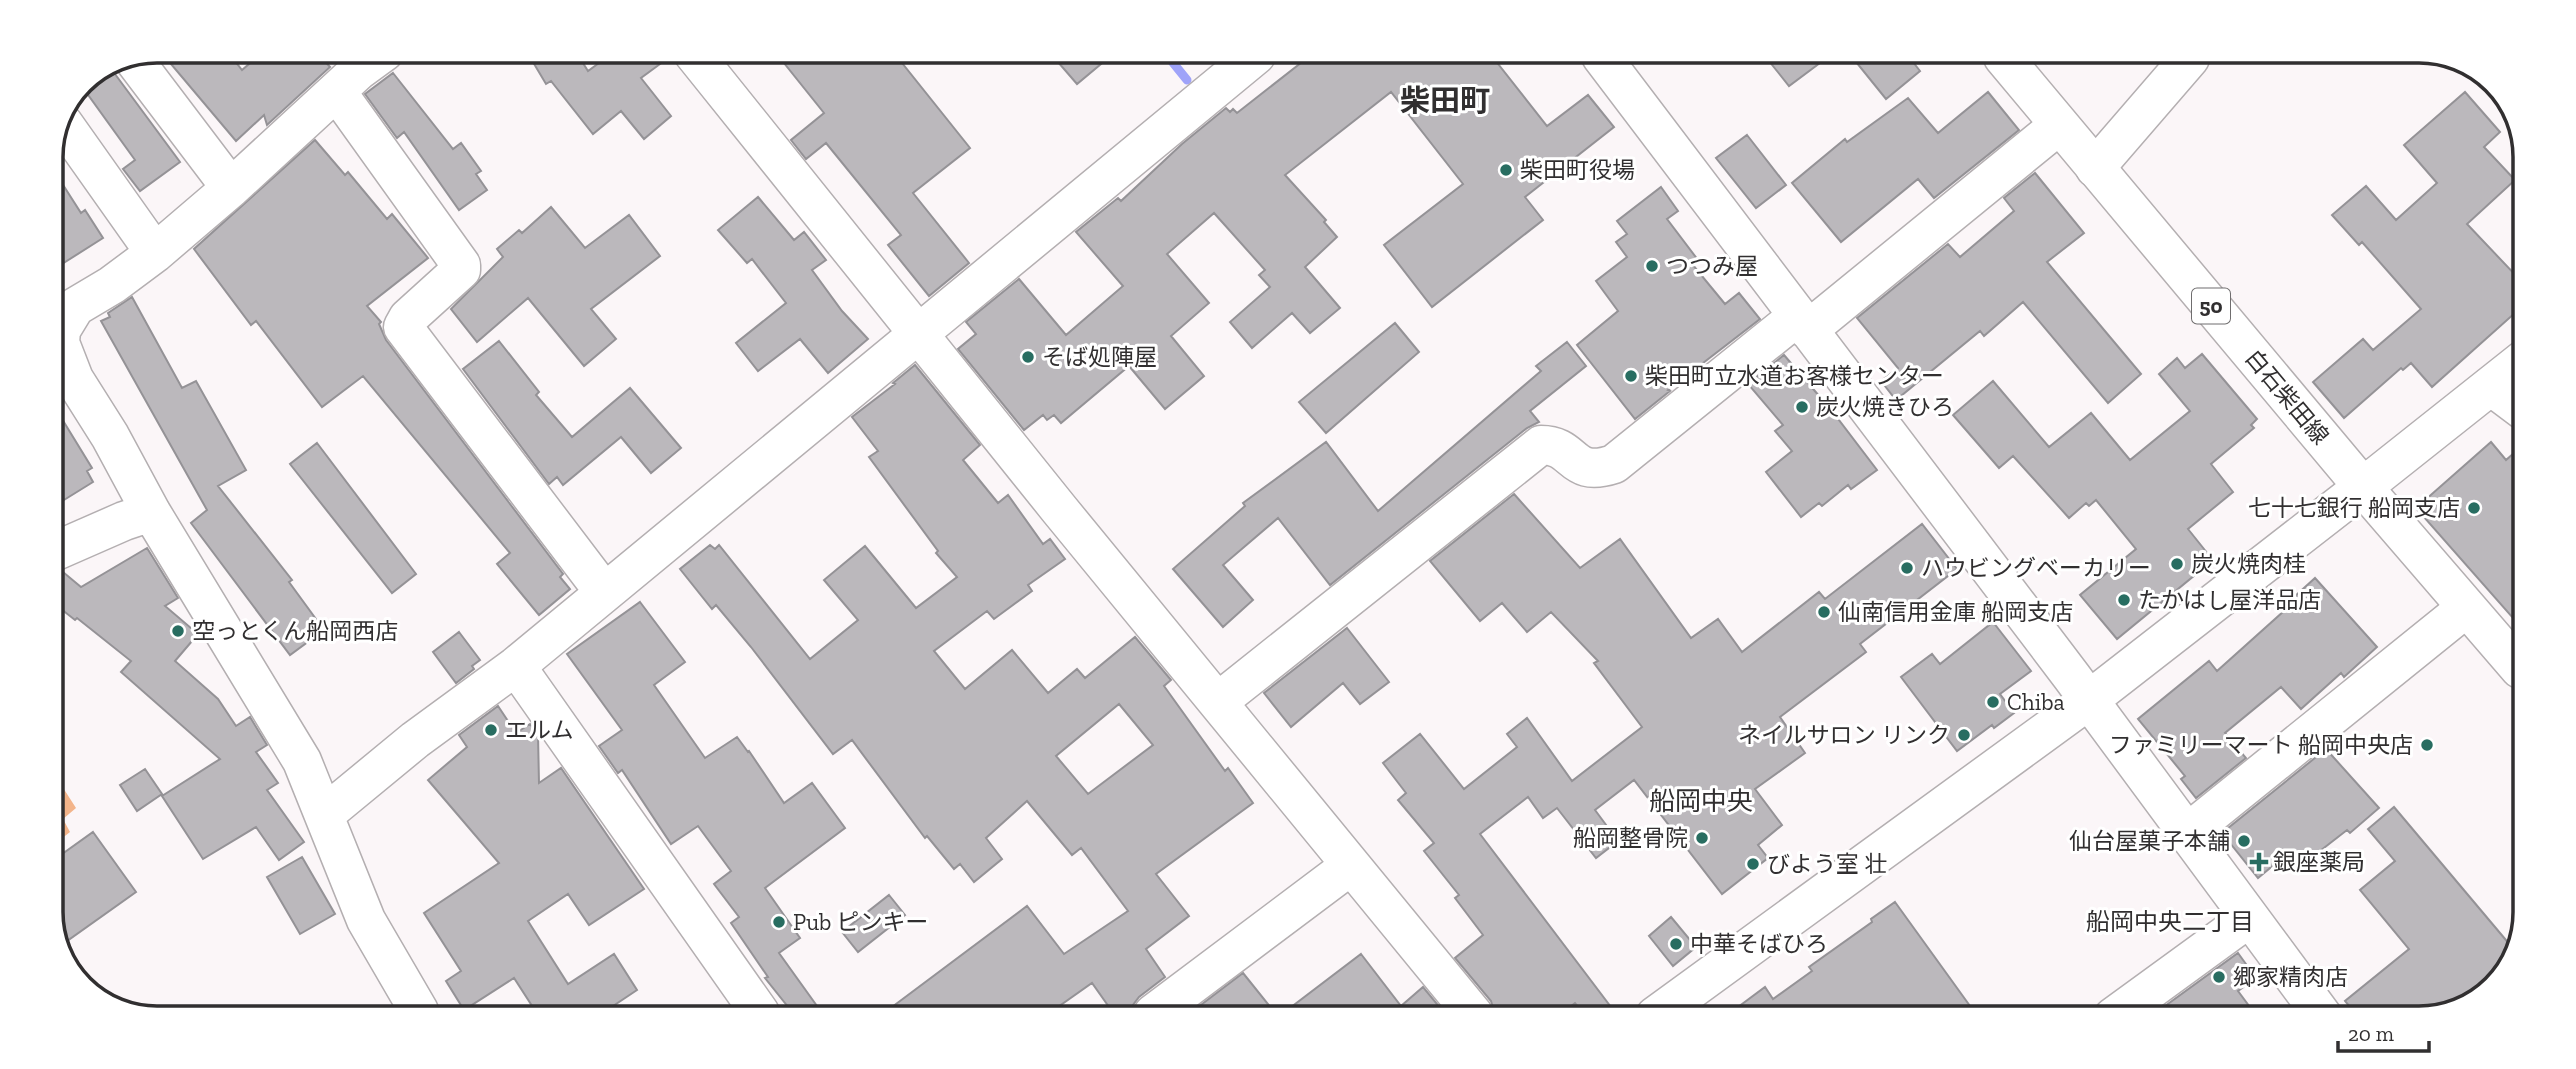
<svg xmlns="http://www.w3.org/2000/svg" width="2576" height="1069" viewBox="0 0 2576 1069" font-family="'Zilla Slab','Noto Sans JP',serif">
<rect width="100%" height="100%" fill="#fbf6f8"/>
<path fill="#f3b48a" d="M51 769 76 808 63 819 70 832 51 847Z"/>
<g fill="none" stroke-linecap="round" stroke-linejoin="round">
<path stroke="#9fa3f9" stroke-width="9" d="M1170 59 1187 80"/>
</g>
<path fill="#bbb8bc" stroke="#949296" stroke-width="2" fill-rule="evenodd" d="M160 51H227L242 70 264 51H316L330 67 267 125 264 115 236 141Z
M527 52H576L588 71 614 52 672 53 671 56 641 78 671 116 644 139 621 111 593 134 551 81 546 84Z
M776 53H894L970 148 913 193 969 263 929 296 888 245 901 235 826 143 806 159 791 140 824 113Z
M1051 54H1113L1077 84Z
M1311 55H1491L1547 126 1588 95 1614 127 1525 197 1543 220 1432 307 1384 245 1463 184 1391 92 1285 175 1326 220 1324 222 1337 237 1305 267 1340 308 1310 333 1292 313 1252 348 1230 322 1270 287 1259 275 1265 270 1214 213 1167 254 1209 303 1171 336 1204 376 1165 409 1129 366 1061 423 1054 415 1047 420 1043 415 1024 430 958 349 976 334 966 322 1019 279 1066 335 1123 286 1076 232 1118 198 1121 201 1182 144 1226 108 1230 112 1233 109 1237 113Z
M1765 56H1786L1828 57 1789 86Z
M1852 57H1909L1920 71 1886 99Z
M112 70 180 162 140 191 123 169 135 160 81 85 82 82Z
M393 73 453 149 461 143 481 171 476 174 487 190 459 210 404 132 397 138 365 94Z
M1988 92 2019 130 1934 198 1918 179 1841 242 1792 183 1845 139 1847 142 1908 98 1938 133Z
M2465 92 2500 132 2484 147 2515 180 2467 224 2522 282 2516 312 2432 387 2411 363 2403 370 2401 368 2344 418 2313 382 2363 339 2373 350 2421 309 2362 242 2359 245 2332 215 2366 186 2396 220 2437 183 2404 145Z
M1747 135 1786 185 1756 208 1716 158Z
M315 140 345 175 348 172 387 219 392 214 428 258 367 306 381 322 379 324 386 340 563 574 560 577 570 589 539 615 497 564 510 553 363 376 322 407 256 321 251 325 194 249Z
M51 166 81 213 85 210 103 238 51 271Z
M2035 173 2084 233 2047 262 2141 374 2108 403 2023 302 1984 336 1980 331 1896 400 1881 381 1898 368 1857 318 1948 244 1960 257 2014 211 2004 198Z
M1661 187 1678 211 1667 219 1698 260 1692 264 1725 304 1739 293 1760 319 1668 390 1670 391 1635 419 1577 345 1618 311 1596 281 1627 257 1616 242 1627 234 1617 221Z
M758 197 794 240 804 232 826 260 812 270 842 311 868 339 828 373 800 339 758 371 736 343 786 303 752 259 747 263 718 230Z
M551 207 585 248 629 215 660 256 591 309 616 339 584 366 528 298 477 342 451 309 503 257 497 249 519 230 522 233Z
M132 297 182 388 196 381 246 470 218 486 292 580 289 582 324 630 290 655 191 523 207 510 101 321 110 317 108 313Z
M1395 323 1419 352 1326 433 1299 402Z
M499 341 539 392 536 395 572 437 630 388 681 448 651 473 621 437 563 485 557 477 549 484 463 369Z
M1567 342 1586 366 1530 411 1539 422 1527 428 1330 585 1278 518 1223 565 1253 600 1223 627 1173 569 1245 506 1243 503 1326 442 1378 511 1541 371 1536 366Z
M2202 354 2257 419 2251 425 2254 428 2211 464 2233 492 2188 529 2208 554 2196 564 2201 570 2117 639 2080 595 2136 549 2096 500 2089 506 2086 503 2069 518 2013 456 1999 468 1953 415 1993 381 2049 447 2091 413 2130 460 2190 411 2159 374 2177 358 2185 368Z
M1784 355 1832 411 1877 470 1851 489 1848 485 1822 506 1819 503 1801 517 1766 472 1792 451 1775 431 1783 425 1748 384Z
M915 365 980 445 963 460 998 503 1008 495 1043 544 1050 539 1065 559 1028 585 1032 591 994 619 987 611 934 651 965 689 1012 650 1048 693 1077 669 1085 678 1135 637 1171 680 1164 686 1225 771 1228 768 1253 803 1156 874 1189 916 1146 949 1165 977 1139 997 1133 1005 1132 1014H1114L1092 983 1048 1014 884 1013 1027 906 1064 954 1128 911 1081 848 1072 855 1027 801 986 838 1002 859 974 882 960 864 954 869 927 836 925 838 852 740 833 754 751 647 716 605 712 609 680 569 710 545 715 549 719 545 810 659 858 620 824 580 865 546 916 608 957 577 936 553 938 551 869 457 878 451 852 417 895 384 893 383ZM1119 704 1153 745 1088 794 1056 756Z
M51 401 92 468 87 471 93 482 51 508Z
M2491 442 2506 460 2522 446 2520 626 2416 508Z
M317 443 416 574 392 593 290 464Z
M1514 494 1580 568 1620 539 1691 638 1718 619 1742 652 1819 592 1825 599 1922 524 1957 569 1860 644 1866 652 1780 717 1805 753 1755 789 1782 825 1758 845 1768 858 1722 894 1634 780 1595 810 1618 841 1596 858 1557 808 1543 818 1528 797 1480 834 1617 1015H1585L1575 1003 1559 1015H1495L1491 1001 1455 958 1483 935 1455 898 1459 895 1424 851 1434 843 1398 800 1406 793 1383 763 1420 734 1464 789 1517 747 1507 734 1527 718 1572 781 1642 727 1594 663 1598 661 1551 612 1527 632 1502 603 1480 621 1430 561Z
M147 548 178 598 165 606 198 634 175 661 218 699 236 726 250 717 267 745 256 752 278 783 267 790 304 842 279 860 256 827 203 859 162 796 220 759 121 672 131 661 77 618 75 620 51 601V574L63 572 81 587Z
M2315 578 2377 647 2344 677 2341 673 2301 709 2281 687 2225 733 2246 758 2196 798 2181 779 2185 776 2138 719 2209 661 2217 671 2285 610 2282 608Z
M640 602 685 662 654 685 705 758 737 737 748 752 749 751 784 803 812 783 845 828 765 888 800 938 779 953 822 1013H793L765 978 768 977 731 923 739 917 714 884 731 871 698 826 671 844 622 770 618 773 599 746 622 730 567 654Z
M1993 622 2031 671 2000 694 2014 713 1994 728 1992 725 1957 751 1901 677 1932 654 1940 664Z
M1347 628 1389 682 1360 704 1343 683 1291 727 1264 693Z
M459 632 480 660 472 666 474 669 456 683 433 652Z
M498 706 516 733 530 724 538 735 539 783 561 768 644 889 589 925 568 894 528 921 568 984 614 954 637 990 604 1012H536L514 978 464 1010 446 981 461 971 424 913 499 863 428 780 467 747 459 735Z
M2326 749 2379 808 2350 833 2347 830 2298 868 2287 854 2258 878 2222 833Z
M145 769 162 794 137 811 120 785Z
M2394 807 2516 952 2477 986 2484 993 2478 1000 2419 1018H2359L2345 1001 2409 949 2360 890 2395 861 2368 829Z
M93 832 136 892 67 941 51 919V862Z
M302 857 335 914 300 934 267 877Z
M889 895 905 915 858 952 842 932Z
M1895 902 1970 1006 1955 1017 1726 1016 1765 987 1773 999 1812 971 1809 967 1872 922 1871 919Z
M1671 917 1696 947 1673 966 1649 936Z
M2238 953 2256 978 2238 991 2258 1018 2150 1017Z
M1361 954 1401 1006 1423 987 1446 1015 1282 1014Z
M1243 973 1276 1014H1189Z"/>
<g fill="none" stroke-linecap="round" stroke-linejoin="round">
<g stroke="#b4afb1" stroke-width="41">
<path id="minor" d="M384 52 358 71 231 188 155 253 112 285 75 307 61 330 60 343 74 379 110 436 151 512 302 761 366 920 419 1011
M693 53 1059 509 1474 1015
M1601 56 2072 677 2324 1018
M134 60 231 188
M337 92 461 265V270L408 318 403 327 604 592
M63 123 155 253
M2095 168 2190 58
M1808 330 2059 125
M2491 386 2523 410
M51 553 124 521 151 512
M516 666 760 1013
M1219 701 1541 445C1577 445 1569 479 1614 464L1798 316
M324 815 415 740 516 666 1256 55
M2186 834 2466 608
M1153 1014 1350 866
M1655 1016 2089 700 2363 487
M2113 1017 2249 918"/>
</g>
<g stroke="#b4afb1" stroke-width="41">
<path id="major" d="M2003 57 2363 487 2520 669
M2363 487 2523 360"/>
</g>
<use href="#minor" stroke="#fff" stroke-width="38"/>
<use href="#major" stroke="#fff" stroke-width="38"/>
</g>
<g fill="#286d61" stroke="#fff" stroke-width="2.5">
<circle cx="1506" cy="170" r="7"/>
<circle cx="1652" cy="266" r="7"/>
<circle cx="1028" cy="357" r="7"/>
<circle cx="1631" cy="376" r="7"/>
<circle cx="1802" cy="407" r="7"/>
<circle cx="2474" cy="508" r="7"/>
<circle cx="2177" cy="564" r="7"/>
<circle cx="1907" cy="568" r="7"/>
<circle cx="2124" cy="600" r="7"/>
<circle cx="1824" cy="612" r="7"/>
<circle cx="178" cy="631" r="7"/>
<circle cx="1993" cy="702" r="7"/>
<circle cx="491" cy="730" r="7"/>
<circle cx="1964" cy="735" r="7"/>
<circle cx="2427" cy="745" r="7"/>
<circle cx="1702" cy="838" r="7"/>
<circle cx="2244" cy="841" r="7"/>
<path d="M2255.5 851.5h7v7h7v7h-7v7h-7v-7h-7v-7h7z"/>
<circle cx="1753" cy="864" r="7"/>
<circle cx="779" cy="922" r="7"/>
<circle cx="1676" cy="944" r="7"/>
<circle cx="2219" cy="977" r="7"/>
</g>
<g text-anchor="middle" stroke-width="6" stroke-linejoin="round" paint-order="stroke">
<rect fill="#fff" stroke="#6f6d6e" stroke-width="2" x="2192" y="288.5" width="38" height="35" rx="5"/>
<g font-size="21" font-weight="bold" fill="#312f30">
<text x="2211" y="313">50</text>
</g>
<g font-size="23" fill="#312f30" stroke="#fff" text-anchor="start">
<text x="1520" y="178">柴田町役場</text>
<text x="1666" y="274">つつみ屋</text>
<text x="1042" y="365">そば処陣屋</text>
<text x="1645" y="384">柴田町立水道お客様センター</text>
<text x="1816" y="415">炭火焼きひろ</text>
<text x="2460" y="516" text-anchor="end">七十七銀行 船岡支店</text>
<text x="2191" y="572">炭火焼肉桂</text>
<text x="1921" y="576">ハウビングベーカリー</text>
<text x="2138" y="608">たかはし屋洋品店</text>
<text x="1838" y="620">仙南信用金庫 船岡支店</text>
<text x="192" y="639">空っとくん船岡西店</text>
<text x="2007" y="710">Chiba</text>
<text x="505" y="738">エルム</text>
<text x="1950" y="743" text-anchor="end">ネイルサロン リンク</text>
<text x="2413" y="753" text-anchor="end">ファミリーマート 船岡中央店</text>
<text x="1688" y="846" text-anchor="end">船岡整骨院</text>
<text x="2230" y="849" text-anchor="end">仙台屋菓子本舗</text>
<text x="2273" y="870">銀座薬局</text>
<text x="1767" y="872">びよう室 壮</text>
<text x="793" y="930">Pub ピンキー</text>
<text x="1690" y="952">中華そばひろ</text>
<text x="2233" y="985">郷家精肉店</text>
</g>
<g font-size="23" fill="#312f30" stroke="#fff">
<text transform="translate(2287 397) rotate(50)" y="8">白石柴田線</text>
</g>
<g font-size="24" fill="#312f30" stroke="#fff">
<text x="2170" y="930">船岡中央二丁目</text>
</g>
<g font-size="26" fill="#312f30" stroke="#fff">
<text x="1701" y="810">船岡中央</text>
</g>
<g font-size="30" font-weight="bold" fill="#312f30" stroke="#fff">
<text x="1445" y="111">柴田町</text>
</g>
</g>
<path d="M0 0H2576V1069H0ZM157 63H2419A94 94 0 0 1 2513 157V912A94 94 0 0 1 2419 1006H157A94 94 0 0 1 63 912V157A94 94 0 0 1 157 63Z" fill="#fff" fill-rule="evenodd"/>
<path fill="none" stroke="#312f30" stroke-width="3.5" d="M157 63H2419A94 94 0 0 1 2513 157V912A94 94 0 0 1 2419 1006H157A94 94 0 0 1 63 912V157A94 94 0 0 1 157 63Z"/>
<path d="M2338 1041v10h91v-10" fill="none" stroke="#312f30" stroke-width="3.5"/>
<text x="2348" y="1041" font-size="21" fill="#312f30" stroke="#ffffff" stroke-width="5" paint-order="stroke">20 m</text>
</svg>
